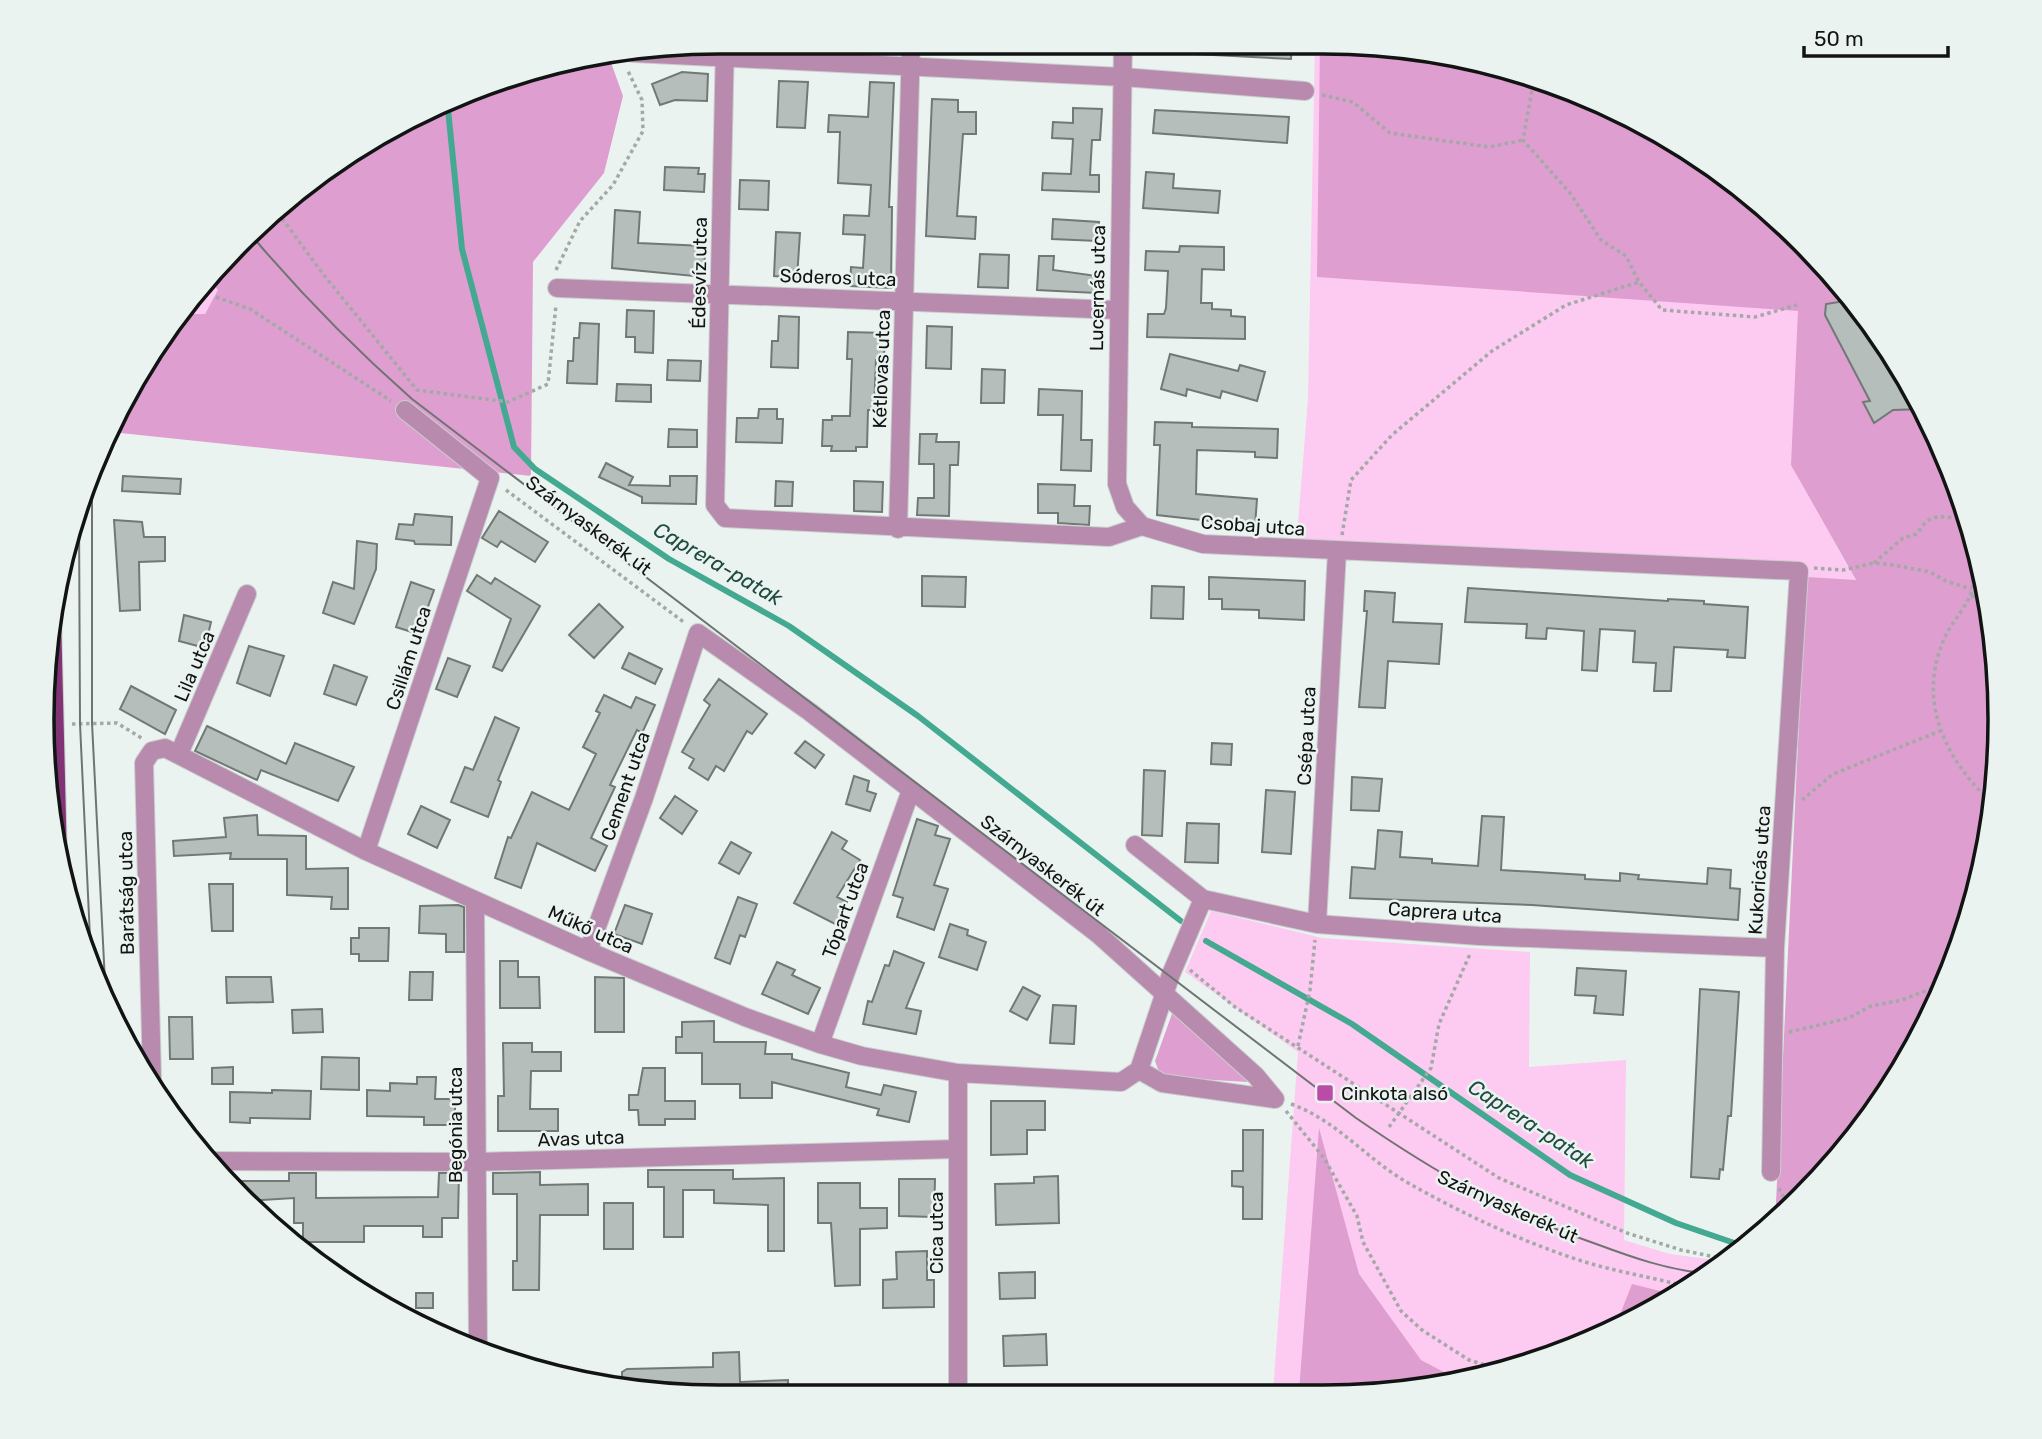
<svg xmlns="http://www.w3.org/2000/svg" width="2042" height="1439" viewBox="0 0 2042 1439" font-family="Rubik,sans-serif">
<rect width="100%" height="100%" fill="#ebf3f1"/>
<path fill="#fdcaf1" d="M1315 42 1455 55 1662 133 1808 253 1798 477 1856 581 1296 548 1308 399Z
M208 277 219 290 205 314H185Z
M1211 911 1322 938 1530 952 1529 1067 1626 1060 1624 1240 1670 1254 1722 1261 1622 1327 1411 1391 1273 1392 1298 1052 1185 972Z"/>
<path fill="#de9ed0" d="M1320 42 1455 55 1662 133 1832 272 1909 380 1964 501 1994 631 1999 763 1977 894 1930 1019 1860 1132 1775 1223 1806 577 1856 580 1791 465 1798 311 1317 277Z
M609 57 623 96 604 173 533 262 531 476 111 432 185 314H205L218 290 208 277 210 273 343 156 544 65Z
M1173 1011 1248 1082 1161 1077 1155 1061Z
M1319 1128 1359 1274 1421 1360 1455 1378 1411 1391 1299 1392Z
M1632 1284 1672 1294 1614 1330Z"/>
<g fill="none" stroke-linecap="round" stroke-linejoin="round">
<path stroke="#44a991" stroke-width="6" d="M448 109 462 249 514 447 535 469 669 559 789 626 918 716 1181 921
M1206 941 1352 1024 1570 1175 1676 1223 1743 1246"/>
</g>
<path fill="#b5bebb" stroke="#717976" stroke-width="2" d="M1196 42H1292L1291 59 1195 54Z
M682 72 708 74 707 101 675 100 660 105 652 84Z
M779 81 808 82 805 128 777 127Z
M870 82 894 83 889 207H892L891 288 850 286 851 267 863 268 865 235 843 234 844 215 869 216 871 185 838 183 840 132H828L829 115 868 117Z
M932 99 958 100V112H976V134H963L957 216 976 217 975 239 926 236Z
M1073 108 1102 109 1100 140H1092L1090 175H1099V192L1042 190 1043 173 1071 174 1073 139 1052 138 1053 122 1073 123Z
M1155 110 1289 117 1287 143 1153 133Z
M665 167 699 168 698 174H705L704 192 664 190Z
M1146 172 1174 174 1173 188 1220 191 1218 213 1143 208Z
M740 180 769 181 768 210 739 209Z
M615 210 640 212 638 243 705 246 704 277 612 268Z
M1053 219 1099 222 1098 241 1052 239Z
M776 232 800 233 797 278 774 276Z
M1180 246 1224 247V270L1202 269 1201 303H1212V309L1231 310V316L1245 317V339L1147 337 1148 314H1164L1166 308 1168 271 1145 270 1146 251 1179 252Z
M980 254 1009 255 1008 288 978 287Z
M1039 256H1054L1053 270 1097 276 1096 293 1037 290Z
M1851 300 1909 380 1922 409 1893 410 1874 423 1863 402 1870 401 1825 315 1826 304Z
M627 310 654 311 653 353 635 352V337H626Z
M779 316 799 317 798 368 771 367 772 341H778Z
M580 323 599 324 597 384 567 383 568 361H573L574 338H579Z
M927 326 952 327 951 369 926 368Z
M848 332 885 333 884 360H876L874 410H868L867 447H856V451H831L832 446H822L823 420H832V416H850L852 359H847Z
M1170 354 1238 371 1240 365 1265 372 1257 401 1222 391 1220 398 1187 389 1186 396 1161 389Z
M668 360 701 361 700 381 667 380Z
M982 369 1005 370 1004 403H981Z
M617 384 651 385V402L616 401Z
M1039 389 1082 391 1081 440H1092L1091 471 1061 470 1063 415H1038Z
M759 409H777V419H783L782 443 736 442 737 418H758Z
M1155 422 1192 423V427L1278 429 1277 458 1255 457V452L1197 450 1196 494 1257 499 1255 526 1157 515 1160 445H1154Z
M669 429 697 430V447H668Z
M920 434H937L936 442H959L958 465H950L949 516 917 515 918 498H934V464H919Z
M606 463 633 477 629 485 670 486V476H697L696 504 642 503V497L599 477Z
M123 476 181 479 180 494 122 491Z
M776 481 793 482 792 506H775Z
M854 481 883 482 882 512 854 511Z
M1038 484 1075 485 1074 506H1090L1089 525 1058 523V513H1038Z
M499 511 548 542 535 562 501 541 497 547 482 538Z
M415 514 452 517 451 545 415 544 414 541 396 539 399 524 413 525Z
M114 520 142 522 144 537H165V561L139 562 140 610 120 611Z
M357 541 377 544 376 569 354 624 323 613 333 582 354 589Z
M477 575 491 584 495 578 540 606 502 671 493 667 511 619 467 591Z
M922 576 966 577 965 607 922 606Z
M1209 577 1305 581 1304 620 1259 618V610L1222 609V599H1209Z
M411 582 434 590 418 634 396 627Z
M1152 586 1184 587 1183 619 1151 618Z
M1468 588 1668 601V599L1704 601V604L1748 607 1745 658 1727 657 1728 650 1674 647 1671 691H1654L1656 663 1633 662 1635 631 1600 629 1597 671 1582 670 1584 631 1547 628 1546 639 1526 638 1527 624 1465 622Z
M1365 591 1395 593 1393 622 1442 624 1439 664 1388 661 1385 708 1359 707 1367 611H1364Z
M599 604 623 627 594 658 569 635Z
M184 615 211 622 205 648 179 641Z
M249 646 284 656 270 696 237 683Z
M629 653 662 669 655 684 622 668Z
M448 658 470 666 457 697 436 689Z
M334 665 367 677 356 705 324 694Z
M719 679 767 714 752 734 747 731 724 771 716 766 708 780 689 768 694 759 682 752 710 705 704 700Z
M131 686 176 710 165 734 120 709Z
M604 695 631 708 636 697 655 705 642 733 637 730 610 785 615 787 591 838 607 846 595 871 537 843 521 888 495 878 508 837 511 838 532 792 569 810 596 754 583 747 600 713 596 711Z
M495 717 519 728 498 780 501 782 488 817 451 802 465 767 473 770Z
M207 726 286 764 295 743 354 767 338 801 261 770 257 780 195 751Z
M805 741 824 755 815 768 795 753Z
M1212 743 1232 744 1231 765 1211 764Z
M1144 770 1165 771 1162 836 1142 835Z
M854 776 869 781 867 791 876 794 870 811 846 804Z
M1352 777 1382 779 1379 811 1351 810Z
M1266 790 1295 792 1291 854 1262 852Z
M675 796 697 811 682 834 660 818Z
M421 806 450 820 437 848 408 834Z
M257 815 258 835 306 836V869L348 868V909H331L332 897 287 895V859H230L231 853 174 856 173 841 226 837 224 818Z
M1482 816 1504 817 1501 870 1585 875V879L1620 881V873L1639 875 1638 879 1707 884 1708 868 1731 870 1730 888 1740 889 1738 920 1532 905 1350 898 1352 867 1375 869 1378 830 1402 832 1400 857 1432 859V863L1478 866Z
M917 819 938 826 935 835 950 839 934 885 948 889 934 930 897 917 903 898 893 895Z
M1187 823 1219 824 1218 863 1185 862Z
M832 832 847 841 842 849 860 860 837 897 847 902 835 924 794 903Z
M731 842 751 853 739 874 719 863Z
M209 884H233V931H212Z
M738 897 757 904 745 937 740 935 730 964 715 958Z
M458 905 464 907V952H446V934L419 933 420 906Z
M625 905 652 914 642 944 614 934Z
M950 924 968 930 967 935 986 942 977 970 939 957Z
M359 928H389L388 961H359V954H351V938H359Z
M894 951 924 963 906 1008 921 1011 916 1034 863 1024 868 1001 872 1002 885 965 889 966Z
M500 961H518V977H539L540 1008H500Z
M777 962 795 970 792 975 820 988 808 1014 762 994Z
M1577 968 1626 971 1623 1015 1594 1013 1596 996 1575 995Z
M410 972H433L432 1000H409Z
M226 977H271L273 1002 227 1003Z
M595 977 624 978V1032H595Z
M1023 987 1040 996 1027 1020 1010 1011Z
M1700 989 1739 992 1731 1116H1728L1723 1170 1720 1169 1719 1179 1691 1177Z
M1053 1005 1076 1006 1074 1044 1050 1043Z
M322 1009 323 1032 293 1033 292 1010Z
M169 1017H192L193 1059H170Z
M714 1021V1042H766L765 1054H792V1059L849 1073 846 1087 881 1095 884 1085 916 1092 909 1122 877 1115 879 1109 772 1082V1098H740V1084H702V1053H676V1037H682V1022Z
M503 1043H532V1052H561V1071H531L530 1109H558V1131H498V1096H504Z
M322 1057 359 1058V1090L321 1089Z
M233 1067V1084H212V1068Z
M643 1068H665V1101H695V1119H665V1125H639L638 1110H629V1095H638Z
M417 1077H436L435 1099H455V1125H424V1117L367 1116V1090L390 1091V1083L417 1084Z
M272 1090 311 1091 310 1119 250 1118V1123L230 1122V1092L272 1093Z
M991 1101H1045V1130H1027V1154L991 1155Z
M1243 1130H1263L1262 1219H1243V1187L1232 1186V1171H1243Z
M648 1170H733V1179L784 1178V1251H768V1205L714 1203V1190H683V1237H664V1187H648Z
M540 1172V1185L588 1184V1215H540L539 1290H513V1261H517V1194H493V1173Z
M289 1173H316V1198L438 1197 439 1173H459L458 1218H442V1237H423V1226H364V1242H303V1223H294V1198L247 1201 226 1181H289Z
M1058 1176 1059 1223 996 1225 995 1184 1034 1183V1177Z
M899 1179H935L934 1217 899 1216Z
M818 1183H860V1208H887V1228L860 1229V1285L835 1286 831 1223H818Z
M604 1203H633V1249H604Z
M927 1251V1280H934V1307L883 1308V1280L897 1279 896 1252Z
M1035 1272V1298L1000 1299 999 1273Z
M416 1293H433V1308H416Z
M1046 1334 1047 1365 1004 1366 1003 1336Z
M739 1352 740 1382 788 1380V1395L676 1396 622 1387V1372L627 1369 713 1367V1353Z"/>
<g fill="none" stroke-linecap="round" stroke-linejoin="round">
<g stroke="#c8cfcd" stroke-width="20">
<path id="minor" d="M725 42 715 505 725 518 1109 537 1142 526 1203 544 1799 571 1775 948 1771 1172
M1123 42 1117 484 1125 507 1142 526
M633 53 1123 77 1305 91
M557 288 1117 310
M898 529 911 42
M179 754 247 594
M1135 845 1203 899 1317 924 1479 936 1775 948
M366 851 490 478 405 410
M475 900 478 1349
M1317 924 1337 551
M588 951 644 798 698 633 810 712 1098 934 1256 1076 1275 1099
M820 1044 911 790
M1139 1070 1162 1083 1275 1099
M958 1073V1394
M152 1078 144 763 152 751 165 748 366 851 588 951 745 1017 820 1044 862 1056 958 1073 1121 1082 1139 1070 1171 974 1203 899
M206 1161 476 1162 957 1149"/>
</g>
<g stroke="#c8cfcd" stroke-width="20">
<path id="primary" d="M52 616 58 861"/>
</g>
<path stroke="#a2a9a7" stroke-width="3.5" stroke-dasharray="3.5 3.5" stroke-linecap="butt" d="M1533 84 1523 140 1570 193 1601 240 1626 256 1639 282 1662 310 1755 317 1797 305
M1322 95 1353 102 1390 133 1489 147 1523 140
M278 213 323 274 417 390 508 402 548 384 556 305
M556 270 580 221 613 185 643 131 642 100 627 69
M216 297 250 309 391 401
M506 490 685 623
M1342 535 1351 480 1392 435 1492 351 1566 305 1639 282
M1975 550C1971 565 1976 585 1969 598 1961 614 1948 627 1942 644 1918 705 1947 761 1992 803
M1874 563 1903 538 1917 534C1933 507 1943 521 1968 517
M1814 568 1843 570 1874 563 1893 565 1930 572 1946 581 1971 589
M1971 596 1986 597
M72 724 117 723 143 739
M1802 800 1833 774 1940 731
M1190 970 1235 1007 1499 1178 1627 1233 1681 1250 1725 1259
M1789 1032 1849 1018 1871 1006 1902 1000 1943 984
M1298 1046 1310 990 1315 940
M1291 1104C1338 1121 1367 1160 1410 1184 1465 1215 1525 1243 1585 1262 1618 1272 1651 1277 1684 1286
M1286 1111 1324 1158 1357 1216 1363 1242 1401 1311 1422 1330 1469 1360 1492 1367
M1389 1127 1431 1068 1439 1024 1470 954
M1779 1188 1789 1207"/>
<use href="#minor" stroke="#b88bae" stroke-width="18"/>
<use href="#primary" stroke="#823375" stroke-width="18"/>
<path stroke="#6e7472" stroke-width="2" d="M252 236C302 295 354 348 412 399L1356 1118C1439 1175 1504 1212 1599 1245 1634 1258 1666 1269 1702 1273
M92 466V723L106 1002
M79 514 80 724 91 959"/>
</g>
<rect fill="#bb4ba8" stroke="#ebf3f1" stroke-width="2.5" x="1316" y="1084" width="18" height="18" rx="3.5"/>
<g text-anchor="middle" stroke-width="5" stroke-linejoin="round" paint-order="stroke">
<g font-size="19" fill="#111413" stroke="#ebf3f1">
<text transform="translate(699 273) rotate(-89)" y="7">Édesvíz utca</text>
<text transform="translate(838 277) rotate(2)" y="7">Sóderos utca</text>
<text transform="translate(1097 288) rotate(-89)" y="7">Lucernás utca</text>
<text transform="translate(881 369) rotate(-88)" y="7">Kétlovas utca</text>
<text transform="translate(589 525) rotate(37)" y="7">Szárnyaskerék út</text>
<text transform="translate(1253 525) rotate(4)" y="7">Csobaj utca</text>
<text transform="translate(408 658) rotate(-72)" y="7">Csillám utca</text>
<text transform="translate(194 666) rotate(-67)" y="7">Lila utca</text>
<text transform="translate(1306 736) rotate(-87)" y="7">Csépa utca</text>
<text transform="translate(625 786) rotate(-71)" y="7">Cement utca</text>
<text transform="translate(1043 865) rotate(38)" y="7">Szárnyaskerék út</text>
<text transform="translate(1759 870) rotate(-86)" y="7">Kukoricás utca</text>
<text transform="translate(126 893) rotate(-91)" y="7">Barátság utca</text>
<text transform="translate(845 910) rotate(-70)" y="7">Tópart utca</text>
<text transform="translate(1445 912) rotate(4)" y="7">Caprera utca</text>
<text transform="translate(591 929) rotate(24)" y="7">Műkő utca</text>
<text transform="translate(455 1125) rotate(-90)" y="7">Begónia utca</text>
<text transform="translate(581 1138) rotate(-2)" y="7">Avas utca</text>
<text transform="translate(1508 1206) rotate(24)" y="7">Szárnyaskerék út</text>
<text transform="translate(936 1233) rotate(-90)" y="7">Cica utca</text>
</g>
<g font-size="19" fill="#111413" stroke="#ebf3f1" text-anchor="start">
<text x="1341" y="1100">Cinkota alsó</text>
</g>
<g font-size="21" font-style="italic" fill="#1f4b40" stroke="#ebf3f1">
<text transform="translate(718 564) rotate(30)" y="7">Caprera-patak</text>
<text transform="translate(1531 1124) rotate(33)" y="7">Caprera-patak</text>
</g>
</g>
<path d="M0 0H2042V1439H0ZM719 54H1323A665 665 0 0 1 1988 719V720A665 665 0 0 1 1323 1385H719A665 665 0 0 1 54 720V719A665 665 0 0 1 719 54Z" fill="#ebf3f1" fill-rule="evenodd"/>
<path fill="none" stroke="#111413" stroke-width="3.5" d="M719 54H1323A665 665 0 0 1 1988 719V720A665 665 0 0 1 1323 1385H719A665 665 0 0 1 54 720V719A665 665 0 0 1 719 54Z"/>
<path d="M1804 46v10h144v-10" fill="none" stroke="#111413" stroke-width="3.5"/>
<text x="1814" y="46" font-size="21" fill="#111413" stroke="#ebf3f1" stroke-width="5" paint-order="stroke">50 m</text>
</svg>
